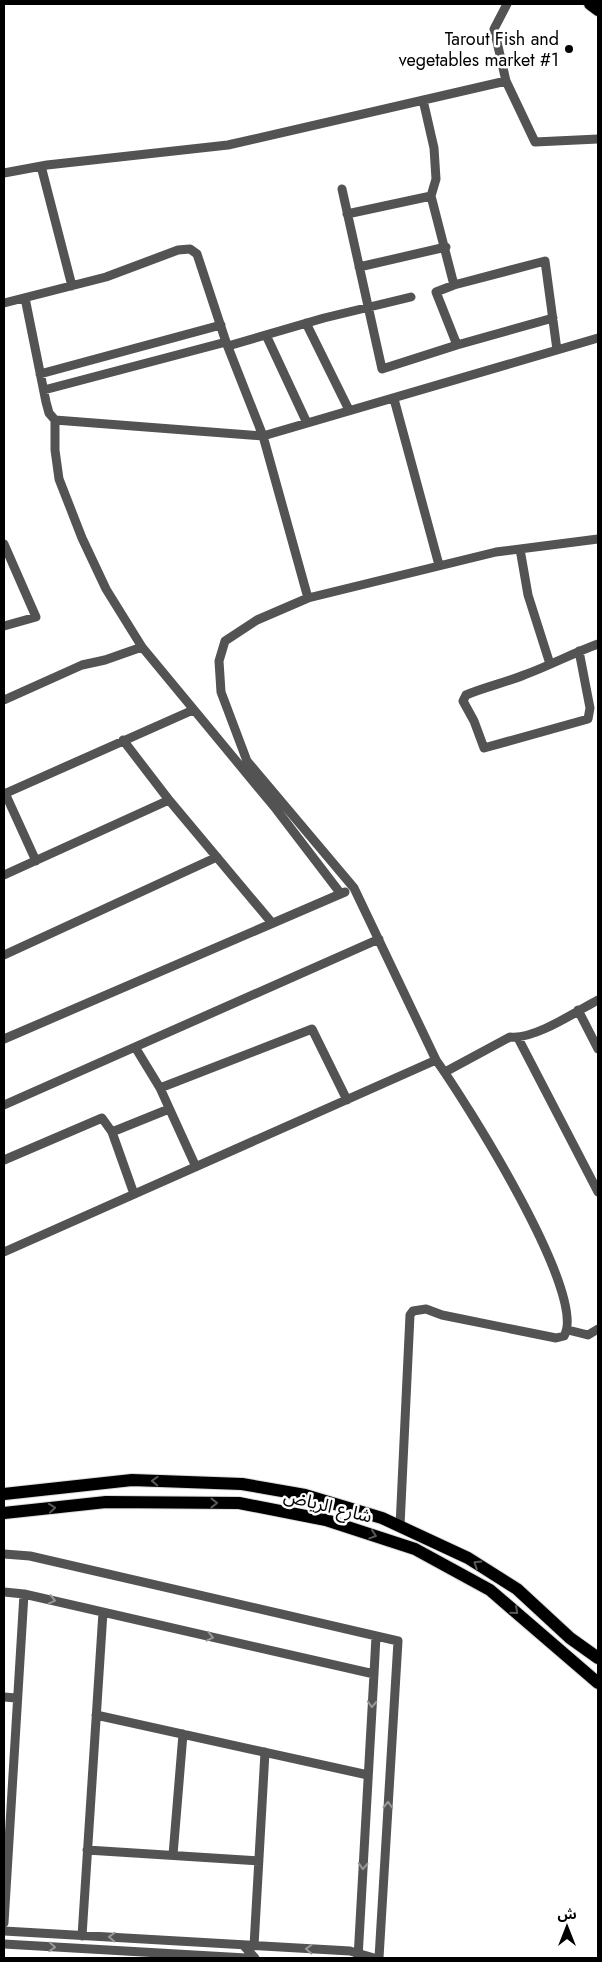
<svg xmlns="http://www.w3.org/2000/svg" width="602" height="1962" viewBox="0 0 602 1962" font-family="Jost,'Noto Sans Arabic',sans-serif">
<rect width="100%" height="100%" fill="#fff"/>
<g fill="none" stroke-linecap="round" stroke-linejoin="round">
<g stroke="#dbdbdb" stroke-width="14">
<path id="primary" d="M590 4 598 10
M4 1494 132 1480 242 1484 305 1495 382 1518 468 1558 517 1589 570 1638 598 1658
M4 1513 106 1502 239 1503 326 1520 415 1549 490 1590 598 1683"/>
</g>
<path stroke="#535353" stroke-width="9" d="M507 4 494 29 506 81 535 142 598 139
M423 100 434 148 436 179 431 196 454 285 545 261 557 350
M41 166 72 286
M4 173 47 165 228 145 506 81
M342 189 382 369 457 345
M347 214 431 196
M359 267 446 247
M454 285 436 292 457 345 553 318
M4 303 106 277 178 250 190 249 197 254 226 342 263 436 55 420 49 413 46 402 25 298
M306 323 349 410
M266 335 307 423
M228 346 324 318 411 297
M40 374 221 325
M44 390 226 342
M394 399 439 565
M55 420V450L59 479 82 538 106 589 142 647
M4 544 36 617 4 626
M520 549 528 595 550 664
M308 598 496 552 598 539
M579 651 590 708 588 719 484 748 474 721 463 701 466 695C485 687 504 683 524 675 549 666 573 653 598 644
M4 700 82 665 105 660 142 647 276 809 341 894
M5 793 36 861
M4 794 193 710
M169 800 272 923
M4 875 169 800 123 740
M4 955 217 857
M578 1010 598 1049
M518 1038 598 1192
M4 1039 345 892
M135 1047 160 1088 196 1167
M445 1072 510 1037C534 1040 577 1011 598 1000
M160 1088 312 1029 347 1100
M4 1105 379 939
M112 1132 169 1109
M4 1160 102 1118 112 1132 134 1194
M4 1252 436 1060
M568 1330 588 1335 598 1329
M400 1526 410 1315 413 1311 426 1309 442 1315 556 1338 564 1336C589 1296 464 1099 436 1060L354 888 247 761 221 692 219 661 225 641 257 620 308 598 263 436 598 338
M4 1554 30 1556 398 1641 379 1958
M4 1592 24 1594 374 1674 358 1958
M374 1674 376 1636
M4 1697 16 1698
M96 1715 368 1775
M87 1850 259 1861
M173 1855 183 1734
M4 1923 24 1594
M4 1931 350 1951 374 1958
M82 1936 103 1612
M4 1944 246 1958
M243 1945 255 1958
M254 1946 265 1752"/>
<use href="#primary" stroke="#000" stroke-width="12"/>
</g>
<defs><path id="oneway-chevron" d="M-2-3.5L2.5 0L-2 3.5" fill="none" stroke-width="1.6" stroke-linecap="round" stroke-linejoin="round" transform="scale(1.25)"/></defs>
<g stroke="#595959">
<use href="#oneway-chevron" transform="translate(155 1481) rotate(-178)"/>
<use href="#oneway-chevron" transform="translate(214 1503)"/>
<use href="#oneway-chevron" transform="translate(52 1508) rotate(-6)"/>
<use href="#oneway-chevron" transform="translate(373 1535) rotate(18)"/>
<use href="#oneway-chevron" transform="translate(477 1564) rotate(-148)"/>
<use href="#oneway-chevron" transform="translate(515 1611) rotate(41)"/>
</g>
<g stroke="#989898">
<use href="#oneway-chevron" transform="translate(52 1600) rotate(13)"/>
<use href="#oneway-chevron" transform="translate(210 1637) rotate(13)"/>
<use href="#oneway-chevron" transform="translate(372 1704) rotate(93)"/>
<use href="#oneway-chevron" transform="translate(388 1805) rotate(-87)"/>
<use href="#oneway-chevron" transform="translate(363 1866) rotate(93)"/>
<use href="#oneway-chevron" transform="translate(112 1937) rotate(-177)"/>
<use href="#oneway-chevron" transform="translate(52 1947) rotate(3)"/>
<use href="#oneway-chevron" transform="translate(309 1949) rotate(-177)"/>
</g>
<circle fill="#000" stroke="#fff" stroke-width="2" cx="569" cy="49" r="5"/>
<g text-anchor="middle" stroke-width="5" stroke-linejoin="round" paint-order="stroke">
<g font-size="18" fill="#000" stroke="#fff" text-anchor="end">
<text x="559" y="45">Tarout Fish and<tspan x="559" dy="21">vegetables market #1</tspan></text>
</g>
<g font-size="18" fill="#000" stroke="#fff">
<text transform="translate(328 1506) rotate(14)" y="6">شارع الرياض</text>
</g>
</g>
<rect width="602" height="1962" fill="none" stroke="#000000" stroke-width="10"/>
<g transform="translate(567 1927)" stroke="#ffffff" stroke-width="4" paint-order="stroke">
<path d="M0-4L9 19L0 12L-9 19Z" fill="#000000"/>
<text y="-8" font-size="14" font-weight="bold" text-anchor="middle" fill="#000000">ش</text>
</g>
</svg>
